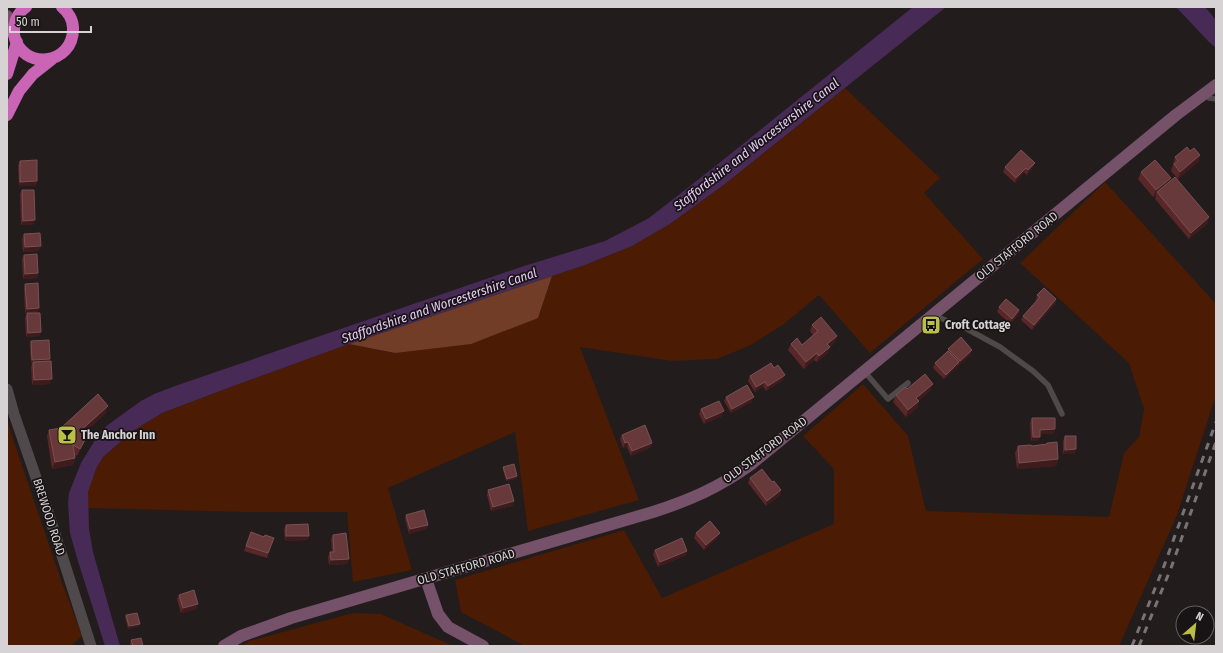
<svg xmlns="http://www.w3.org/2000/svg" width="1223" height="653" viewBox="0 0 1223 653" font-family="'Fira Sans Condensed',sans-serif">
<rect width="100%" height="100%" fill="#221c1d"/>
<path fill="#4b1b03" d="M845 88 940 178 924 193 983 259 870 353 819 295 784 324 751 345 717 359 672 361 580 347 639 500 528 531 515 432 388 488 412 570 353 582 347 512H245L88 508V492L91 480 96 469 103 457 133 431 162 413 228 388 349 344 395 353 538 318 552 276 585 265 632 246 670 224 725 184Z
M1105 182 1216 304 1215 313 1216 314V395L1177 515 1119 646H525L461 612 455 580 624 530 662 598 834 524V469L803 436 863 384 908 436 926 511 1109 517 1124 453 1139 437 1144 409 1129 363 1020 263Z
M7 418 12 436 61 580 82 636 71 646H7Z
M353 613 381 614 453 646H242L249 641Z"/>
<path fill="#723d26" d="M552 276 538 318 471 344 395 353 349 344Z"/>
<path fill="#482a57" d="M913 7H946L725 184 670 224 632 246 585 265 349 344 228 388 162 413 133 431 103 457 96 469 88 492 89 529 93 552 120 646H105L77 558 70 533 68 504 69 493 81 463 100 432 109 424 141 401 154 394 178 385 521 267 605 241 634 226 649 218 713 168Z
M1176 7H1205L1216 20V48L1209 42Z"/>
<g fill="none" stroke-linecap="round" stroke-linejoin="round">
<path stroke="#50494b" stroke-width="5.5" d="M1205 94 1209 98 1216 99
M933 315 967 329 1000 347 1033 371 1048 385 1062 414
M864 371 888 399 908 383"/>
<path stroke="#50494b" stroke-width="11" d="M7 389 14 414 49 515 91 646"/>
<path stroke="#75516a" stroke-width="12" d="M7 16 14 33
M426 579 438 614 448 627 483 646
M224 646 241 636 291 618 653 512C690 500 718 488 750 465L1176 115 1216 85"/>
<path stroke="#ca64b4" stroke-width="12" d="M26 7C17 13 13 24 14 35 21 71 74 66 73 28 73 20 68 12 62 7
M7 74 17 42
M7 115 19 91 33 74 52 59"/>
<path stroke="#787374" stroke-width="3" stroke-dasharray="7 7" stroke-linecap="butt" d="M1132 646 1164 566 1216 422
M1139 646 1171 568 1216 442"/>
</g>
<path fill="#5a2729" d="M1190 151 1200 155 1198 162 1178 179 1171 171 1173 165V164L1175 157Z
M20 161 36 186H19L18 165Z
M1005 167 1033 168 1027 175 1024 172 1015 183 1003 172Z
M1141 172 1169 182 1209 217 1207 224 1189 239 1155 199 1156 195 1153 197 1138 179Z
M22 190 33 225H21L20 194Z
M24 234 39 251 23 252 22 239Z
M24 255 38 273 37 278 23 279 22 259Z
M25 284 38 313H25L24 289Z
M1037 295 1056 299 1055 304 1032 330 1021 320 1023 316 1037 301 1036 300Z
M999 307 1019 310 1018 315 1010 324 997 312Z
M27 313 41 332 39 336 26 337 25 318Z
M812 325 837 336 834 343 830 347 827 354 817 362 814 360 804 369 788 350 791 344 802 345 813 335 810 331Z
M31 341 49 362 50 384 32 385 31 367 32 364H31L30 346Z
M948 349 971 354 958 366V365L957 367 944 379 933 368 935 363 948 351Z
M774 368 785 375 783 380 766 391 763 386 755 392 748 381 750 376Z
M907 389 930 391 919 400 917 408 906 417 893 402 896 395Z
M726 397 752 402 731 413 724 401Z
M701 409 722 416 704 424 699 414Z
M106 413 83 434 87 436 84 443 77 456 74 454 75 458 73 465 52 469 47 436 49 430 61 428Z
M1032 418 1054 434H1040L1038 441H1031L1030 423Z
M622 435 652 443 651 447 631 456 627 447 623 448 620 439Z
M1065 436 1075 454H1063V441Z
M1047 443 1058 459 1056 466 1017 469 1015 453 1018 446H1032L1046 445Z
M503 467 517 476 516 479 506 481 503 470Z
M750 478 772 482 781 490 780 495 766 506 748 483Z
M488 490 514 501 512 506 491 511 487 495Z
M406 515 428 525 426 529 409 534 405 519Z
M286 525 309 536 307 540 285 541 284 530Z
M251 532 264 537 274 538 267 558 244 551Z
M696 533 718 537 704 550 694 538Z
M333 535 349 559 347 564 329 565 328 557 330 552H332L331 539Z
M655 550 687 551 686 555 658 567 653 554Z
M179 595 197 609 181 613 177 599Z
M126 615 139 626 128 629 125 617Z
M131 640 143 646H130V644Z"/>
<path fill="#3e1b1c" d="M1200 155 1198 162 1178 179 1180 172Z
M1035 163 1033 168 1027 175 1028 170Z
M1026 168 1024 172 1015 183 1016 178Z
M1171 178 1168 184 1157 192 1156 195 1153 197 1156 190Z
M37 181 36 186H19L20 182Z
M1209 217 1207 224 1189 239 1191 233Z
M35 220 33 225H21L23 221Z
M41 246 39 251 23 252 25 247Z
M38 273 37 278 23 279 25 274Z
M1056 299 1055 304 1032 330 1034 325Z
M39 308 38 313H25L27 309Z
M1019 310 1018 315 1010 324 1012 319Z
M41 332 39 336 26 337 28 333Z
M837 336 834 343 825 351 827 344Z
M830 347 827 354 817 362 819 356Z
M972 350 971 354 958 366 960 361Z
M817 353 814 360 804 369 806 362Z
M50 359 48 363 33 362 32 364H31L32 360Z
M959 362 957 367 944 379 946 375Z
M785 375 783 380 766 391 768 386Z
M52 379 50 384 32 385 34 380Z
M765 382 763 386 755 392 756 387Z
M933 384 930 391 914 405 916 398Z
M754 397 752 402 731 413 732 409Z
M919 401 917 408 906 417 908 410Z
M108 406 106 413 77 439 79 432Z
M724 411 722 416 704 424 706 419Z
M1055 429 1054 434H1038L1040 430Z
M87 436 84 443 77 456 80 449Z
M1033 437H1040L1038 441H1031Z
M628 442 627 447 623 448 625 443Z
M652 443 651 447 631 456 632 451Z
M1076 449 1075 454H1063L1065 450Z
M75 458 73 465 52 469 55 462Z
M1058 459 1056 466 1017 469 1019 463Z
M517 476 516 479 506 481 507 479Z
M781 490 780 495 766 506 767 501Z
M514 501 512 506 491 511 493 507Z
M428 525 426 529 409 534 410 529Z
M720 533 718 537 704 550 706 545Z
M286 536H309L307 540 285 541Z
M687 551 686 555 658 567 660 562Z
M349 559 347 564 329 565 331 560Z
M198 604 197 609 181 613 183 608Z
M140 624 139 626 128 629 129 626Z"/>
<path fill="#68393b" stroke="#795153" d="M1187 147 1190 151 1194 148 1200 155 1180 172 1174 164 1178 161 1175 157Z
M1021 150 1035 163 1028 170 1026 168 1016 178 1005 167Z
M37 160V181L20 182V161Z
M1155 160 1171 178 1156 190 1141 172Z
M1175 177 1209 217 1191 233 1157 192Z
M22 190H34L35 220 23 221Z
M40 233 41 246 25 247 24 234Z
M37 254 38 273 25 274 24 255Z
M38 283 39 308 27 309 25 284Z
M1044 288 1056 299 1034 325 1023 316 1040 297 1037 295Z
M1006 299 1019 310 1012 319 999 307Z
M27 313H40L41 332 28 333Z
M821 317 837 336 827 344 830 347 819 356 817 353 806 362 791 344 797 338 802 345 818 331 812 325Z
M961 337 972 350 960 361 948 349Z
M49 340 50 359 32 360 31 341Z
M948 351 959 362 946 375 935 363Z
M51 361 52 379 34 380 33 362Z
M771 363 774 368 778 365 785 375 768 386 765 382 756 387 750 376Z
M925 374 933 384 916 398 919 401 908 410 896 395 905 387 907 389Z
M747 385 754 397 732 409 726 397Z
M98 394 108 406 79 432 87 436 80 449 73 445 75 458 55 462 49 430 61 428Z
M719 401 724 411 706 419 701 409Z
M1032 418H1055V429L1040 430V437H1033Z
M645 425 652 443 632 451 628 442 625 443 622 435Z
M1065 436H1076V449L1065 450Z
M1057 442 1058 459 1019 463 1018 446 1031 445 1032 446 1047 444V443Z
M514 464 517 476 507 479 503 467Z
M762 469 772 482 774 481 781 490 767 501 750 478Z
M509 484 514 501 493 507 488 490Z
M424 510 428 525 410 529 406 515Z
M710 521 720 533 706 545 696 533Z
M308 524 309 536H286V525Z
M251 532 264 537 265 535 274 538 268 553 246 546Z
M346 533 349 559 331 560 330 552H334L333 535Z
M682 538 687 551 660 562 655 550Z
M194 590 198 604 183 608 179 595Z
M137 613 140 624 129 626 126 615Z
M141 638 143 646H133L131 640Z"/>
<defs>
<g id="bus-square" transform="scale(1)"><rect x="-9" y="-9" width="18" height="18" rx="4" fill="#bbc044" stroke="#181314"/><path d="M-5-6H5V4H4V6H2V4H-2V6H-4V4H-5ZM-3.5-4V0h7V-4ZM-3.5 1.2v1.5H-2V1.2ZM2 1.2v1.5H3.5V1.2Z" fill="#111"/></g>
<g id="bar-square" transform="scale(1)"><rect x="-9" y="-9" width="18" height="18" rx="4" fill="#bbc044" stroke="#181314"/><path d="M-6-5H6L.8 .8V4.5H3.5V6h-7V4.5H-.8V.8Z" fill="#111"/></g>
</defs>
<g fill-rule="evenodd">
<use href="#bus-square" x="931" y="325"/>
<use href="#bar-square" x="67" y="435"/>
</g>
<g text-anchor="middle" stroke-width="3.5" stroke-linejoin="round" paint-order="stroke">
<g font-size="12" fill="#d7d2d4" stroke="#181314">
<text transform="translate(1017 246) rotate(-39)" y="4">OLD STAFFORD ROAD</text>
<text transform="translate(765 450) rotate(-37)" y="4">OLD STAFFORD ROAD</text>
<text transform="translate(49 517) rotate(72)" y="4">BREWOOD ROAD</text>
<text transform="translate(466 567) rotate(-16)" y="4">OLD STAFFORD ROAD</text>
</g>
<g font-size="12" font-weight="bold" fill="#d7d2d4" stroke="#181314" text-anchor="start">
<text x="945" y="329">Croft Cottage</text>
<text x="81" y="439">The Anchor Inn</text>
</g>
<g font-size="13" font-style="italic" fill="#e6caf6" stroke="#181314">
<text transform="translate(756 144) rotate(-38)" y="5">Staffordshire and Worcestershire Canal</text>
<text transform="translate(439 305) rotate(-19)" y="5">Staffordshire and Worcestershire Canal</text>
</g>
</g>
<rect width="1223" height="653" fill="none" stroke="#d7d2d4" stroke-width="16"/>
<g transform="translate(1195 625) rotate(28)"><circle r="19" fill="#181314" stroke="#645f61"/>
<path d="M0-3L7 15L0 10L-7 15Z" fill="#bbc044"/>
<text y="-6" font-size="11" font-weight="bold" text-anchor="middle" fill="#d7d2d4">N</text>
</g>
<path d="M10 26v6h81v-6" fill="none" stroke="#d7d2d4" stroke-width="2"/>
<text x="16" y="26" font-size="12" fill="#d7d2d4" stroke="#181314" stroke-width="3" paint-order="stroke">50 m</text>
</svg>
